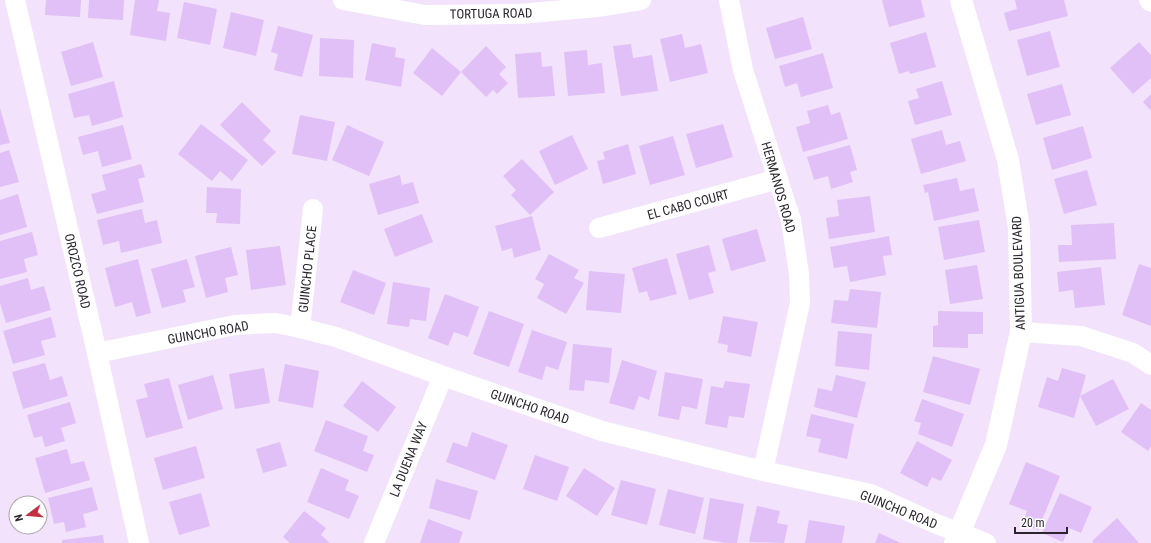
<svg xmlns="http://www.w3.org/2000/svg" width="1151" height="543" viewBox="0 0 1151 543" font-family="'Roboto Condensed',sans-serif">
<rect width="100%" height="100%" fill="#f3e2fb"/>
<path fill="#e0c0f6" d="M46 0H81L80 17 45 15Z
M89 0H124L123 20 88 18Z
M135 0H159L157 11 170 13 166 41 130 35Z
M882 0H921L925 17 889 27Z
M1015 0H1064L1068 16 1009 31 1004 13 1017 9Z
M184 2 217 9 210 45 177 38Z
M231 12 264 20 256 56 223 48Z
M803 17 812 49 775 59 766 28Z
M278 26 313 35 302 77 274 70 278 54 271 52Z
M1050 31 1060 67 1027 76 1017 40Z
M926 32 936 67 910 74 909 71 899 74 890 43Z
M682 34 685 48 701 44 708 73 670 82 660 39Z
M320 38 354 40 353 78 319 76Z
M93 42 103 77 71 86 61 52Z
M1139 42 1151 55V78L1133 94 1110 68Z
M372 43 396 48 395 57 405 59 401 87 365 80Z
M631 44 633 58 652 55 658 91 621 96 613 46Z
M486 46 506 67 499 74 508 83 497 94 493 90 486 97 461 72Z
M432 48 461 72 442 96 413 73Z
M587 50 588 65 602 63 605 93 568 96 564 52Z
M541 52 542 67 552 66 555 96 518 98 515 54Z
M823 53 833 88 801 97 797 83 785 87 779 66Z
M114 81 123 117 92 126 89 115 74 118 68 94Z
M942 81 952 115 915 125 908 101 919 98 916 89Z
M1062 84 1071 115 1036 125 1027 94Z
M1151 94V111L1143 102Z
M242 102 271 131 263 140 276 152 262 166 220 125Z
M828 105 831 115 840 112 848 139 803 152 796 127 810 123 807 111Z
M0 108 10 143 0 145Z
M300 115 335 122 327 161 292 154Z
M201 124 248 160 232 181 220 171 212 181 178 154Z
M723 124 733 157 696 168 686 134Z
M123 125 132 159 102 167 98 151 83 155 78 137Z
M347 125 384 142 369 176 332 160Z
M1083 126 1092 158 1052 170 1043 138Z
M942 130 946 145 960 141 966 161 921 174 911 139Z
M572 135 588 169 555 185 539 151Z
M673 136 685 175 650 185 639 146Z
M628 144 636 174 603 184 597 161 605 159 603 152Z
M850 145 857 170 850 172 853 182 831 189 828 176 814 180 807 157Z
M9 150 19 182 0 187V153Z
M522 159 554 192 530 215 511 195 516 190 503 176Z
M141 164 145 177 138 179 144 202 97 214 91 194 106 190 102 175Z
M1087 170 1097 205 1064 214 1054 179Z
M400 175 402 185 413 182 419 203 378 215 369 184Z
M957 178 960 191 974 188 979 211 934 221 928 192 925 193 923 185Z
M207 187 241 189 240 224 216 223 217 213H206Z
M18 194 27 227 0 235V200Z
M870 196 875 232 829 239 826 218 839 216 837 200Z
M142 209 145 223 157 220 162 243 121 253 119 241 103 245 97 220Z
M422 214 433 242 395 257 384 229Z
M532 216 541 250 514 258 512 248 502 251 495 226Z
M979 220 985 252 944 260 938 227Z
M1114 223 1116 259 1059 262 1058 245H1072L1071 225Z
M757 229 766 261 731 271 722 239Z
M32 232 38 255 24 259 27 272 0 279V241Z
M889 236 892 255 883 256 886 275 850 282 847 266 834 268 830 247Z
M709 245 716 271 708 273 714 293 689 300 676 254Z
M280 246 286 285 251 290 246 250Z
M231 247 238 275 225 278 228 292 206 298 195 256Z
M549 254 579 270 574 278 584 283 566 314 537 298 544 284 535 279Z
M667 258 677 294 650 301 647 291 639 293 632 268Z
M138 259 151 313 136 317 132 302 115 307 105 268Z
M187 259 195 287 183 290 186 302 162 308 151 269Z
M1139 264 1151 268V326L1122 315Z
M977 265 983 299 950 304 945 270Z
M1101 267 1105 305 1075 308 1073 290 1059 292 1057 272Z
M353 270 386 283 374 315 340 302Z
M589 271 625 274 621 313 586 310Z
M28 278 31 290 44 286 51 310 6 323 0 303V286Z
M393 282 430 288 426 321 410 319 409 327 387 324Z
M850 289 881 292 877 328 831 323 834 300 848 301Z
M445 294 479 307 468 337 454 332 448 346 428 338Z
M489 311 524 324 509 367 473 354Z
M938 311 983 312V334H968V348L933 347V326L938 325Z
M723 316 758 322 751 357 727 352 728 345 718 343Z
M51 317 56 337 41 341 45 355 13 364 3 331Z
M532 330 567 342 558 370 546 366 542 380 518 372Z
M838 331 872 334 869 370 835 366Z
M573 344 612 348 609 383 585 380 584 391 569 390Z
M933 356 980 369 970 405 923 392Z
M622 360 657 371 649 400 639 396 634 410 609 403Z
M45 363 50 380 62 376 68 396 23 409 12 372Z
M285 364 319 371 313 408 278 401Z
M264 368 270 403 235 409 229 374Z
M1062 368 1086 375 1074 418 1038 407 1047 377 1058 381Z
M665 372 703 379 697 409 682 406 679 420 658 416Z
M213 375 223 409 188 420 178 385Z
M836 375 866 382 857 418 814 407 818 388 832 391Z
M169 378 183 428 146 438 136 400 148 397 144 384Z
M1113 379 1129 409 1096 426 1080 396Z
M362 381 396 407 378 432 343 406Z
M725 381 750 384 744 418 729 416 727 428 705 424 711 386 723 388Z
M922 399 964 414 952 447 918 434 921 423 914 421Z
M70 402 76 423 61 428 65 441 45 447 42 436 34 438 27 415Z
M1141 403 1151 410V446L1148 451 1121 432Z
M811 414 854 424 847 459 818 452 821 439 806 436Z
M326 420 368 436 363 451 374 455 367 472 314 451Z
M472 432 508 445 495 480 446 462 453 442 467 447Z
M917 441 952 460 941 481 932 477 927 487 900 473Z
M280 442 287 466 263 473 256 449Z
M196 446 205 478 163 490 154 458Z
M67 449 71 464 84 461 90 480 45 493 35 458Z
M535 455 569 467 557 501 523 489Z
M1026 462 1060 476 1038 530 1022 524 1027 511 1009 504Z
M321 468 349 480 345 490 359 496 349 519 307 502Z
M584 468 615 488 597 516 566 496Z
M436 479 478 491 470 520 429 508Z
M621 480 656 489 647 525 611 515Z
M92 487 98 510 83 514 86 527 66 532 64 522 54 524 48 498Z
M668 489 704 498 695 534 659 525Z
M201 493 210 526 179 535 169 502Z
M1060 493 1092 507 1081 533 1069 528 1063 542 1042 533Z
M710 498 744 504 737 543H726L703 539Z
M757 506 780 511 777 523 788 525 784 543 749 542Z
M304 511 326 528 321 535 330 543H290L283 537Z
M1117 518 1139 543H1094L1092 541Z
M428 519 463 532 459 543H420Z
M809 520 845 526 842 543H805Z
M879 533 901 543H875Z
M103 535 104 543H62V540Z"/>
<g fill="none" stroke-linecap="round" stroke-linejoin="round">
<path stroke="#fff" stroke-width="20" d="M15 0 97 353 139 543
M343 0 425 15 519 14 597 7 641 0
M729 0 743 70 791 220 799 274 800 303 763 471
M1149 0 1151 2
M599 228 778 179
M300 328 313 209
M1021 332 1081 336 1133 353 1151 365
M97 353 235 325 276 323 300 328 336 337 443 376 602 431 763 471 871 494 934 523 986 543
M374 543 443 376"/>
<path stroke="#fff" stroke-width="22" d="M955 543 996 445 1021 332 1019 228 1008 160 961 0"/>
</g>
<g text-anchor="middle" stroke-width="3" stroke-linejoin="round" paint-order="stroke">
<g font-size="13" fill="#2b252e" stroke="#fff">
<text transform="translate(491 13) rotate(-1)" y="5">TORTUGA ROAD</text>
<text transform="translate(779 187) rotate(74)" y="5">HERMANOS ROAD</text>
<text transform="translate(688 204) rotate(-15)" y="5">EL CABO COURT</text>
<text transform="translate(307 269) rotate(-84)" y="5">GUINCHO PLACE</text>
<text transform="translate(78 271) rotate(77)" y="5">OROZCO ROAD</text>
<text transform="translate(1018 273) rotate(-92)" y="5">ANTIGUA BOULEVARD</text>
<text transform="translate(208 332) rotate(-10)" y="5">GUINCHO ROAD</text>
<text transform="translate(530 406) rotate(19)" y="5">GUINCHO ROAD</text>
<text transform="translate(408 459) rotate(-68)" y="5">LA DUENA WAY</text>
<text transform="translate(899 509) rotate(22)" y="5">GUINCHO ROAD</text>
</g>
</g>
<g transform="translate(28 515) rotate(254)"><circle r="19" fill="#ffffff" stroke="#aaa8ab"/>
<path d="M0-3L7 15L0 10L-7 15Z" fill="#c13041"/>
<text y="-6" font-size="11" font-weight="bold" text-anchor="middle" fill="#2b252e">N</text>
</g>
<path d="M1015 527v6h52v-6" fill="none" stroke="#2b252e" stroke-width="2"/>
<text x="1021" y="527" font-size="12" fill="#2b252e" stroke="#ffffff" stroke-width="3" paint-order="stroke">20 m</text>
</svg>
